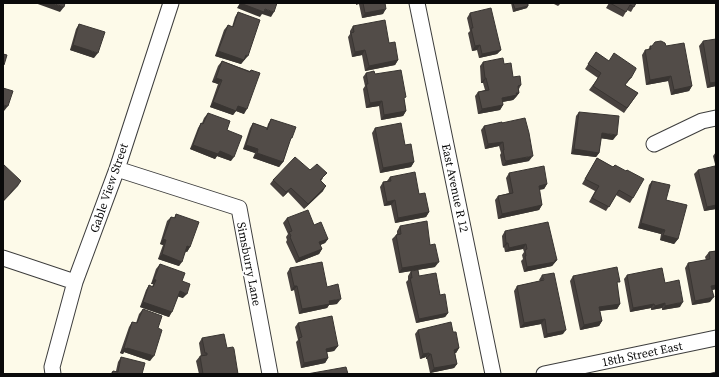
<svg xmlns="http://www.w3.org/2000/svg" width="719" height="377" viewBox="0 0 719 377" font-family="'Source Serif 4',serif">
<rect width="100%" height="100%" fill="#fdfae9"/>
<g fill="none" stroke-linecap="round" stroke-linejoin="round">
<g stroke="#3d3d3d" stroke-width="17">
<path id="street" d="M417 3 493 374
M654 144 702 121 716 118
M117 169 239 208 270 374
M3 258 75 282
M53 374 52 367 75 282 117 169 171 3
M544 374 716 338"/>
</g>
<use href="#street" stroke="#fff" stroke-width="15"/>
</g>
<path fill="#47413e" d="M350 3H385L383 14 362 18 359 4 356 5V3L350 4Z
M511 3H528L527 8 513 12Z
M552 3H561L558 6Z
M609 3H636L631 12 627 10 623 17 606 8Z
M238 12 244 60 241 64 215 56 224 30 228 25 232 27 235 17Z
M470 13 501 50 497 54 479 58 477 50 472 51 468 33 470 31 467 18Z
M79 24 94 58 70 50 76 29Z
M353 26 389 43 398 60 395 65 365 71 362 55 352 57 348 37 350 34V31Z
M703 41 716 86 707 88 699 46Z
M650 46H666L692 86 689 91 671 95 668 81 646 85 642 55 645 50H648Z
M596 52 631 78 627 83V82L625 85 638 93 624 113 589 90 598 78 585 69Z
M222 61 250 71 251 70 244 114 236 111 233 115 210 107 218 84 212 82 218 66Z
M483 62 504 64 513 77 521 85 519 89V93L516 97 513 100 502 102 503 105 500 110 478 114 475 96 478 92 485 90 483 83H481L480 66Z
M366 73 375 74 404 99 406 111 403 116 381 120 379 106 366 108 363 89 365 86 363 77Z
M579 112 613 140 601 138 599 153 596 157 571 154 576 116Z
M208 113 227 130 231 161 217 156 215 159 190 149 198 128 201 123H202L204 118Z
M271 119 289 143 283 162 279 167 253 158 255 153 243 149 250 128 253 123 267 128 268 124Z
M502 123 529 161 503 166 502 165 500 155 501 153 499 146 485 149 481 130 484 126Z
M375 128 405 145 414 162 411 167 380 173 372 133Z
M716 152V209L704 211 694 174 698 170 716 168 713 156Z
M597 158 613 167 615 165 633 198 630 203 616 195 606 211 589 202 595 191 582 184Z
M310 170 323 178 321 181 323 191 304 209 288 192 283 197 270 184 273 180Z
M509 173 547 184 544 189 539 190 542 205 539 210 498 219 495 200 498 196 509 193 506 178Z
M390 177 419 194 429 212 426 217 395 223 391 205 384 206 380 187 383 182 387 181Z
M652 181 678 239 674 244 660 240 661 234 638 228 649 185Z
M176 214 190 247 187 252 186 251 179 266 158 259 163 245 160 244 167 221 171 217 174 218Z
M287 218 314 225 328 239 325 243 320 245 322 249 319 254 296 263 286 242 287 240 286 237 288 234 283 223Z
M400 226 430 245 435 267 399 273 392 239 397 234V231Z
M505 231 557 260 552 266 524 272 521 261 523 259 522 255 524 252 523 249 505 252 504 247 503 248 502 236Z
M716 251V289L712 290 710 302 692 305 685 268 688 263 706 260 705 257 709 252Z
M160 264 182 281 183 298 178 296 169 317 140 307 146 290 149 285 152 287 153 284H151L156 269Z
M290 268 327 287 337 304 329 305 327 308 299 314 294 290 291 291 287 273Z
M411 271 419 276 440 295 448 313 445 317 416 323 406 282 408 280V276Z
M542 275 563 334 544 338 541 324 520 328 514 291 517 286 540 281 539 280Z
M627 275 665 283 680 307 662 310V308L651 310V308L630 312 624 279Z
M573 276 617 285 620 304 617 309 600 311 602 321 599 326 580 330 570 281Z
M143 309 158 328 150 361 124 352 123 354 120 353 129 327 132 322 136 323 139 314Z
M298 323 338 346 334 351 327 352 328 358 325 363 301 368 296 342 298 340 295 327Z
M418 330 453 332 459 348 456 353H455L457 364 454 368 430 373 427 359H426V357L420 359 415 334Z
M202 338 227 348 238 374H199L196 361 200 356H201L199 343Z
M121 357 142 374H110L113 371H116L118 362Z"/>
<path fill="#393532" d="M35 3H52L64 7 60 12Z
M240 3 265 9 274 12 271 17 262 14 260 17 237 8Z
M528 6 527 8 513 12 515 9Z
M386 9 383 14 362 18 365 13Z
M73 45 98 53 94 58 70 50Z
M480 45 477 50 472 51 475 46Z
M365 50 362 55 352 57 355 52Z
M501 50 497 54 479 58 482 54Z
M218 51 246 55 248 56 241 64 215 56Z
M398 60 395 65 365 71 369 66Z
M671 76 668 81 646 85 650 80Z
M216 78 222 80 218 84 212 82Z
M485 78H486L483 83H481Z
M716 82V86L707 88 710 83Z
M692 86 689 91 671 95 674 90Z
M516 93H519L516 97 513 100 498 103 502 98Z
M382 101 379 106 366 108 370 103Z
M213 102 238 106 247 109 244 114 236 111 233 115 210 107Z
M3 105 8 106 4 111H3Z
M503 105 500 110 478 114 482 109Z
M406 111 403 116 381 120 384 115Z
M602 133 617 135 613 140 599 138Z
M503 142 499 146 485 149 488 144Z
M193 145 220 151 234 157 231 161 217 156 215 159 190 149Z
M246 145 258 149 255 153 243 149Z
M574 149 599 153 596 157 571 154Z
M257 153 283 162 279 167 253 158Z
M533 156 529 161 503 166 506 161Z
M414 162 411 167 380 173 383 168Z
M21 181 18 186 3 202V201Z
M547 184 544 189 535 190 539 186Z
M326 186 323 191 304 209 308 204Z
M291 188 288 192 283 197 286 192Z
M395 200 391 205 384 206 387 202Z
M542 205 539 210 498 219 502 214Z
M716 205V209L704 211 707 207Z
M429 212 426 217 395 223 398 218Z
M641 223 665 230 661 234 638 228Z
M663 235 678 239 674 244 660 240Z
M163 239 166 240 163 245 160 244Z
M328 239 325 243 316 247 319 242Z
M506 243H508L503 248Z
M526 244 523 249 505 252 509 248Z
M187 246 190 247 187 252 184 251Z
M322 249 319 254 296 263 299 258Z
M162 254 182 262 179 266 158 259Z
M557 260 552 266 524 272 527 267Z
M439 262 435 267 399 273 402 268Z
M154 279 156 280 153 284H151Z
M716 285V289L708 291 711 286Z
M294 286H297L294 290 291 291Z
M180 291 187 294 183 298 176 296Z
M714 297 710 302 692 305 695 301Z
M341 299 337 304 329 305 327 308 299 314 302 309 329 301Z
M143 302 172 312 169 317 140 307Z
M683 302 680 307 662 310 665 306Z
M665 303 662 308 651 310 655 306Z
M620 304 617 309 596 311 599 307Z
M654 304 651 308 630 312 633 308Z
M448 313 445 317 416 323 419 319Z
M545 319 541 324 520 328 524 323Z
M602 321 599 326 580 330 584 325Z
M566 330 563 334 544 338 547 334Z
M338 346 334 351 323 353 326 349Z
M124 348H127L154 356 150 361 124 352 123 354 120 353Z
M459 348 456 353 451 354 454 350Z
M429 353 426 357 420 359 423 354Z
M429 354H431L427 359H426Z
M328 358 325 363 301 368 304 363Z
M457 364 454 368 430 373 434 368Z"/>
<path fill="#524c48" stroke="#393532" d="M52 3H65L64 7Z
M240 3H277L274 12 265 9 264 12Z
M363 3H385L386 9 365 13Z
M513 3H528V6L515 9Z
M610 3H636L634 7 630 5 626 12Z
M491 8 501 50 482 54 480 45 475 46 471 28H473L470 13Z
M238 12 260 20 248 56 246 55 244 60 218 51 228 25 233 27Z
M385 20 389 43 395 42 398 60 369 66 365 50 355 52 351 33 354 32 353 26Z
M79 24 105 32 98 53 73 45Z
M716 39V82L710 83 703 41Z
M661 41 665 43 666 46 684 43 692 86 674 90 671 76 650 80 645 50 651 49 650 46H652L655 42Z
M596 52 609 61 614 53 636 68V69L631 78H630L625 85 638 93 627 108 593 86 601 73 588 64Z
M3 54 7 55 4 65H3Z
M503 58 504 64 511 63 513 77 520 76 521 85 518 86 519 93H516L517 95 502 98 503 105 482 109 478 92 489 90 486 78H485L483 62Z
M222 61 250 72 251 70 260 73 247 109 238 106 236 111 213 102 222 80 216 78Z
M401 70 406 97 404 98 406 111 384 115 382 101 370 103 366 84H368L366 73 374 71 375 74Z
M3 88 13 91 8 106 3 105Z
M579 112 619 116 617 135 602 133 599 153 574 149Z
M208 113 230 121 227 130 242 136 234 157 220 151 218 154 193 145 201 123 203 124Z
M525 118 529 133 533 156 506 161 505 160 503 150H504L503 142 488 144 484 126 502 122V123Z
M271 119 296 127 292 138H291L283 162 257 153 258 149 246 145 253 123 267 128V130Z
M401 123 405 145 411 144 414 162 383 168 375 128Z
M295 157 310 170 317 164 327 173 320 180 326 186 308 204 291 188 286 192 273 180Z
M597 158 613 167 615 165 626 171 627 170 644 179 633 198 619 190 609 207 592 198 599 186 585 179Z
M3 164 21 181 3 201Z
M544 166 547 184 539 186 542 205 502 214 498 196 513 193 509 173Z
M715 166V168H716V205L707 207 698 170Z
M415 172 419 194 425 193 429 212 398 218 395 200 387 202 383 182 391 181 390 177Z
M652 181 670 185 666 200 687 205 678 239 663 235 665 230 641 223Z
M308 210 314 225 321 222 328 239 319 242 322 249 299 258 290 237 291 236 289 232 292 231 287 218Z
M176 214 199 222 190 247 187 246 182 262 162 254 166 240 163 239 171 217 175 218Z
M427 221 430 245 435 244 439 262 402 268 396 235 401 234 400 226Z
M548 222 557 260H555V262L527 267 525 256H526L525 250 527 249 526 244 509 248 508 243H506L505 231Z
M716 251V285L711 286 714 297 695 301 688 263 710 259 709 252Z
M322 262 327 287 338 284 341 299 329 301 330 304 302 309 297 286H294L290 268Z
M160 264 185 273 182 281 190 284 187 294 180 291 172 312 143 302 149 285 153 287 156 280 154 279Z
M617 267 620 282H617L620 304 599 307 602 321 584 325 573 276Z
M662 268 665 283 679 280 683 302 665 306V303L655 306 654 304 633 308 627 275Z
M418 270 419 276 436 273 440 295 445 294 448 313 419 319 410 278H412L411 271Z
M554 273 566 330 547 334 545 319 524 323 517 286 544 280 542 275Z
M143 309 162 316 158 328 162 330 154 356 127 348V349L124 348 132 322 137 323Z
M332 316 338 346 326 349 328 358 304 363 299 338 302 337 298 323Z
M451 322 453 332H456L459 348 454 350 457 364 434 368 431 354H429V353L423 354 418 330Z
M224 334 227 348 233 347 234 349 238 374H203L200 356 207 355V353H205L202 338Z
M121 357 145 363 142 374H112L113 371 118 372Z
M346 367 348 374H307Z
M716 372V374H708Z"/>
<g text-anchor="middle" stroke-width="4" stroke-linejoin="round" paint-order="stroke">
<g font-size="12" fill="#0a0a0a" stroke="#fff">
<text transform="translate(109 188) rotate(-71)" y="4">Gable View Street</text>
<text transform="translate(455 188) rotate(78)" y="4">East Avenue R 12</text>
<text transform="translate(249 264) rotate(79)" y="4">Simsburry Lane</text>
<text transform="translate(642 354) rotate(-12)" y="4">18th Street East</text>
</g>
</g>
<rect width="719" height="377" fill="none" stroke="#0a0a0a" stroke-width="8"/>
</svg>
